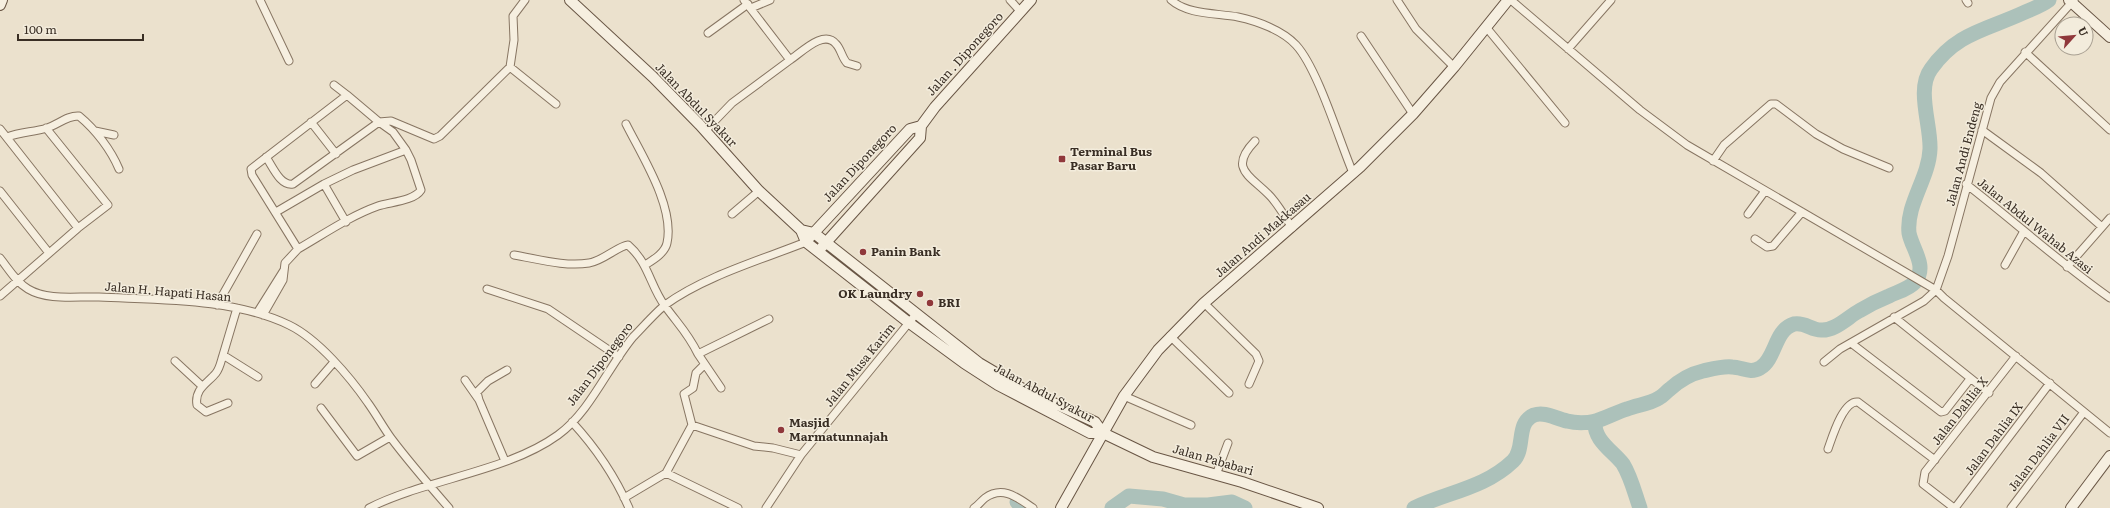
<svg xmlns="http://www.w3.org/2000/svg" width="2110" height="508" viewBox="0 0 2110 508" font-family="Literata,serif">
<rect width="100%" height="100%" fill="#ebe1cd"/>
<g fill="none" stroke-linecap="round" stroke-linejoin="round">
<path stroke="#acc1ba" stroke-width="15" d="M1595 421C1593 440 1613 451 1623 464 1631 477 1635 494 1640 508
M1017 502 1024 508
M1112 508 1129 496 1163 499 1184 505H1208L1232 502 1245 508
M1414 508C1448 492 1485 488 1513 461 1526 449 1515 423 1534 415 1545 411 1556 419 1567 421 1575 423 1587 423 1596 421 1606 418 1617 412 1627 409 1637 405 1650 404 1659 398 1663 396 1666 392 1670 389 1680 380 1690 374 1703 371 1712 369 1723 366 1732 367 1742 367 1750 374 1760 368 1776 359 1774 330 1794 324 1805 322 1811 330 1821 330 1835 331 1848 317 1859 311 1869 305 1879 300 1889 296 1897 292 1909 289 1915 282 1928 266 1912 249 1909 233 1906 204 1929 178 1930 149 1931 125 1916 89 1931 69 1956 33 1986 30 2023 13 2032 9 2041 6 2049 0"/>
<g stroke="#877562" stroke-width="9">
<path id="street" d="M260 0 289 61
M1010 0 1020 11
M1171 0C1188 15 1217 13 1238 17 1257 21 1282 30 1296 45 1318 69 1339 140 1353 173
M1397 0 1416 29 1454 67
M1511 0 1640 110 1687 145 1936 290 1944 298 2110 433
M1966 0 1968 3
M751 8 770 0
M1486 27 1565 123
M708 33 748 4
M1361 36 1413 114
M1568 49 1611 0
M2025 52 2110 130
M790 60C802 52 824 29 836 44 841 49 842 58 847 63L857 66
M510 67 556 104
M311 122 336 154
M379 122 391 121 434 139 440 136 510 67 514 40 513 16 525 0
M379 122 393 132 406 150
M626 124C642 156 675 207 667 243 665 253 653 260 645 265
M0 129 78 228
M1982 130 2041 173 2102 227
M95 131 114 135
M705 131 732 103 790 60 744 0
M7 137C21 132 34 132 47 128 57 125 68 115 79 116 96 130 111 150 119 169
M1255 141C1227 170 1252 176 1271 197 1279 206 1286 218 1292 228
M266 157C273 167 280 186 293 184L379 122 347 95
M1713 161 1724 145 1771 104H1776L1816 134 1843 149 1889 168
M1966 184C2015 222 2060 263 2110 298
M0 191 49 253
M276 212 324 184 346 222
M732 214 759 191
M1748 214 1765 191
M1755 239 1767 247 1773 246 1802 212
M298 249C324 234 350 216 378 206 390 202 414 201 421 190L411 160 406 150 353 170 324 184
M514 255C538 259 565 267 589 263 603 261 618 246 628 245 649 263 650 286 665 306 678 324 688 333 698 354L769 319
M0 258C8 268 16 282 28 289 48 301 77 296 99 297 160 300 233 298 289 325 318 339 350 377 368 403 376 414 383 427 391 438 409 462 429 485 449 508
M2005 265 2024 231
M2067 267 2110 218
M487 289 548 309 619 357
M0 296 78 228 108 205 46 128
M1204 303 1256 354 1259 361 1249 384
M217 305 257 234
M237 308 223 355 258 377
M257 313 284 270
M263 315 283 280 285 263 298 249 252 175 251 169 347 95 334 85
M1894 317 1989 393
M1170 336 1229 393
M1851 343 1941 412 1945 411 1970 379
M698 354 721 388
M223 355C221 361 220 368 216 373 208 383 194 389 197 405L206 412 228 403
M175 361 202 386
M1824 362 1840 349 1924 301 1936 290 1948 256 1991 98 2000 82 2074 0
M465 380 479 400 505 461
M315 384 334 362
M1124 396 1191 425
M479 400 477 392 488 381 507 370
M321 408 357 456 390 437
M572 422C596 448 615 476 629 508
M692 425 684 394 693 388 696 373 704 365
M1828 449C1832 438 1843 400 1858 402L1935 460
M666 473 738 508
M1216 475 1228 443
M624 498 666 473 692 425 754 446 773 448 801 455
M369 508C426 479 507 472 558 435 590 412 608 367 633 337 640 330 658 310 665 305 705 276 761 260 806 242
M766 508 801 455 916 314
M974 508C979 505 981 501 985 498 1003 485 1018 498 1033 508
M1954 508 1923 484 1925 472 2016 356
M1955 508 2050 383
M2011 508 2084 412"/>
</g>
<g stroke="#695645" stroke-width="12">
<path id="secondary" d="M570 0 653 77 700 125 759 191 801 230 806 242 908 322 964 363 998 385 1090 433H1103L1153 457 1242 482 1318 508
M2069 0 2110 37
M0 5 2 0
M921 126 935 107 1031 0
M801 230 814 233 979 363 1023 389 1095 422 1103 433
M810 237 910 129 921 126
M822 247 920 138 921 126
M1061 508 1124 396 1158 350 1204 303 1360 167 1413 114 1454 67 1508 0
M2071 508 2110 456"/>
</g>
<use href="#street" stroke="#f6efe0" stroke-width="7"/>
<use href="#secondary" stroke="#f6efe0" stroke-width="10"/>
</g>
<g fill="#90383b" stroke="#f3ecdc" stroke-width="1.5">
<rect x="1058" y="155" width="8" height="8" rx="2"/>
<circle cx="863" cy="252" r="4"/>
<circle cx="920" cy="294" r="4"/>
<circle cx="930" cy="303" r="4"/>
<circle cx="781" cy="430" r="4"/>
</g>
<g text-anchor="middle" stroke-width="3" stroke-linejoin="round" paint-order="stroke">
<g font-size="12" fill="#392e24" stroke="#f3ecdc">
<text transform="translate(965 54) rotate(-48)" y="4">Jalan . Diponegoro</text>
<text transform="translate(696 105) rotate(46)" y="4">Jalan Abdul Syakur</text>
<text transform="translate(1964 154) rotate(-75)" y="4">Jalan Andi Endeng</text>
<text transform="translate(860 163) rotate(-47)" y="4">Jalan Diponegoro</text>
<text transform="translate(2035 226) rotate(39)" y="4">Jalan Abdul Wahab Azasi</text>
<text transform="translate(1263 235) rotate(-41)" y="4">Jalan Andi Makkasau</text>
<text transform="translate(168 292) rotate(5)" y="4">Jalan H. Hapati Hasan</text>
<text transform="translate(600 364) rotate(-53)" y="4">Jalan Diponegoro</text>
<text transform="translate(860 365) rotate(-51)" y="4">Jalan Musa Karim</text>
<text transform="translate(1044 393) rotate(28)" y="4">Jalan Abdul Syakur</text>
<text transform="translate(1960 411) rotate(-52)" y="4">Jalan Dahlia X</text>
<text transform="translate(1994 439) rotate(-53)" y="4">Jalan Dahlia IX</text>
<text transform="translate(2039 453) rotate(-53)" y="4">Jalan Dahlia VII</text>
<text transform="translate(1213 460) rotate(16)" y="4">Jalan Pababari</text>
</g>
<g font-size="12" font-weight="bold" fill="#392e24" stroke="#f3ecdc" text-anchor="start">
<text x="1070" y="156">Terminal Bus<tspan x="1070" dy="14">Pasar Baru</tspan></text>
<text x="871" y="256">Panin Bank</text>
<text x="912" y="298" text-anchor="end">OK Laundry</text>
<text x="938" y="307">BRI</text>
<text x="789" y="427">Masjid<tspan x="789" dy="14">Marmatunnajah</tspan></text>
</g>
</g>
<g transform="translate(2074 36) rotate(63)"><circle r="19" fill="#f3ecdc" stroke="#a9a092"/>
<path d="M0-3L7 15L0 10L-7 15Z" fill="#90383b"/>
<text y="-6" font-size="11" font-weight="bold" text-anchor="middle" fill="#392e24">U</text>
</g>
<path d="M18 34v6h125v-6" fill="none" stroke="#392e24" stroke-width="2"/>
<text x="24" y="34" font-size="12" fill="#392e24" stroke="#f3ecdc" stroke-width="3" paint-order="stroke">100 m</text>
</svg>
